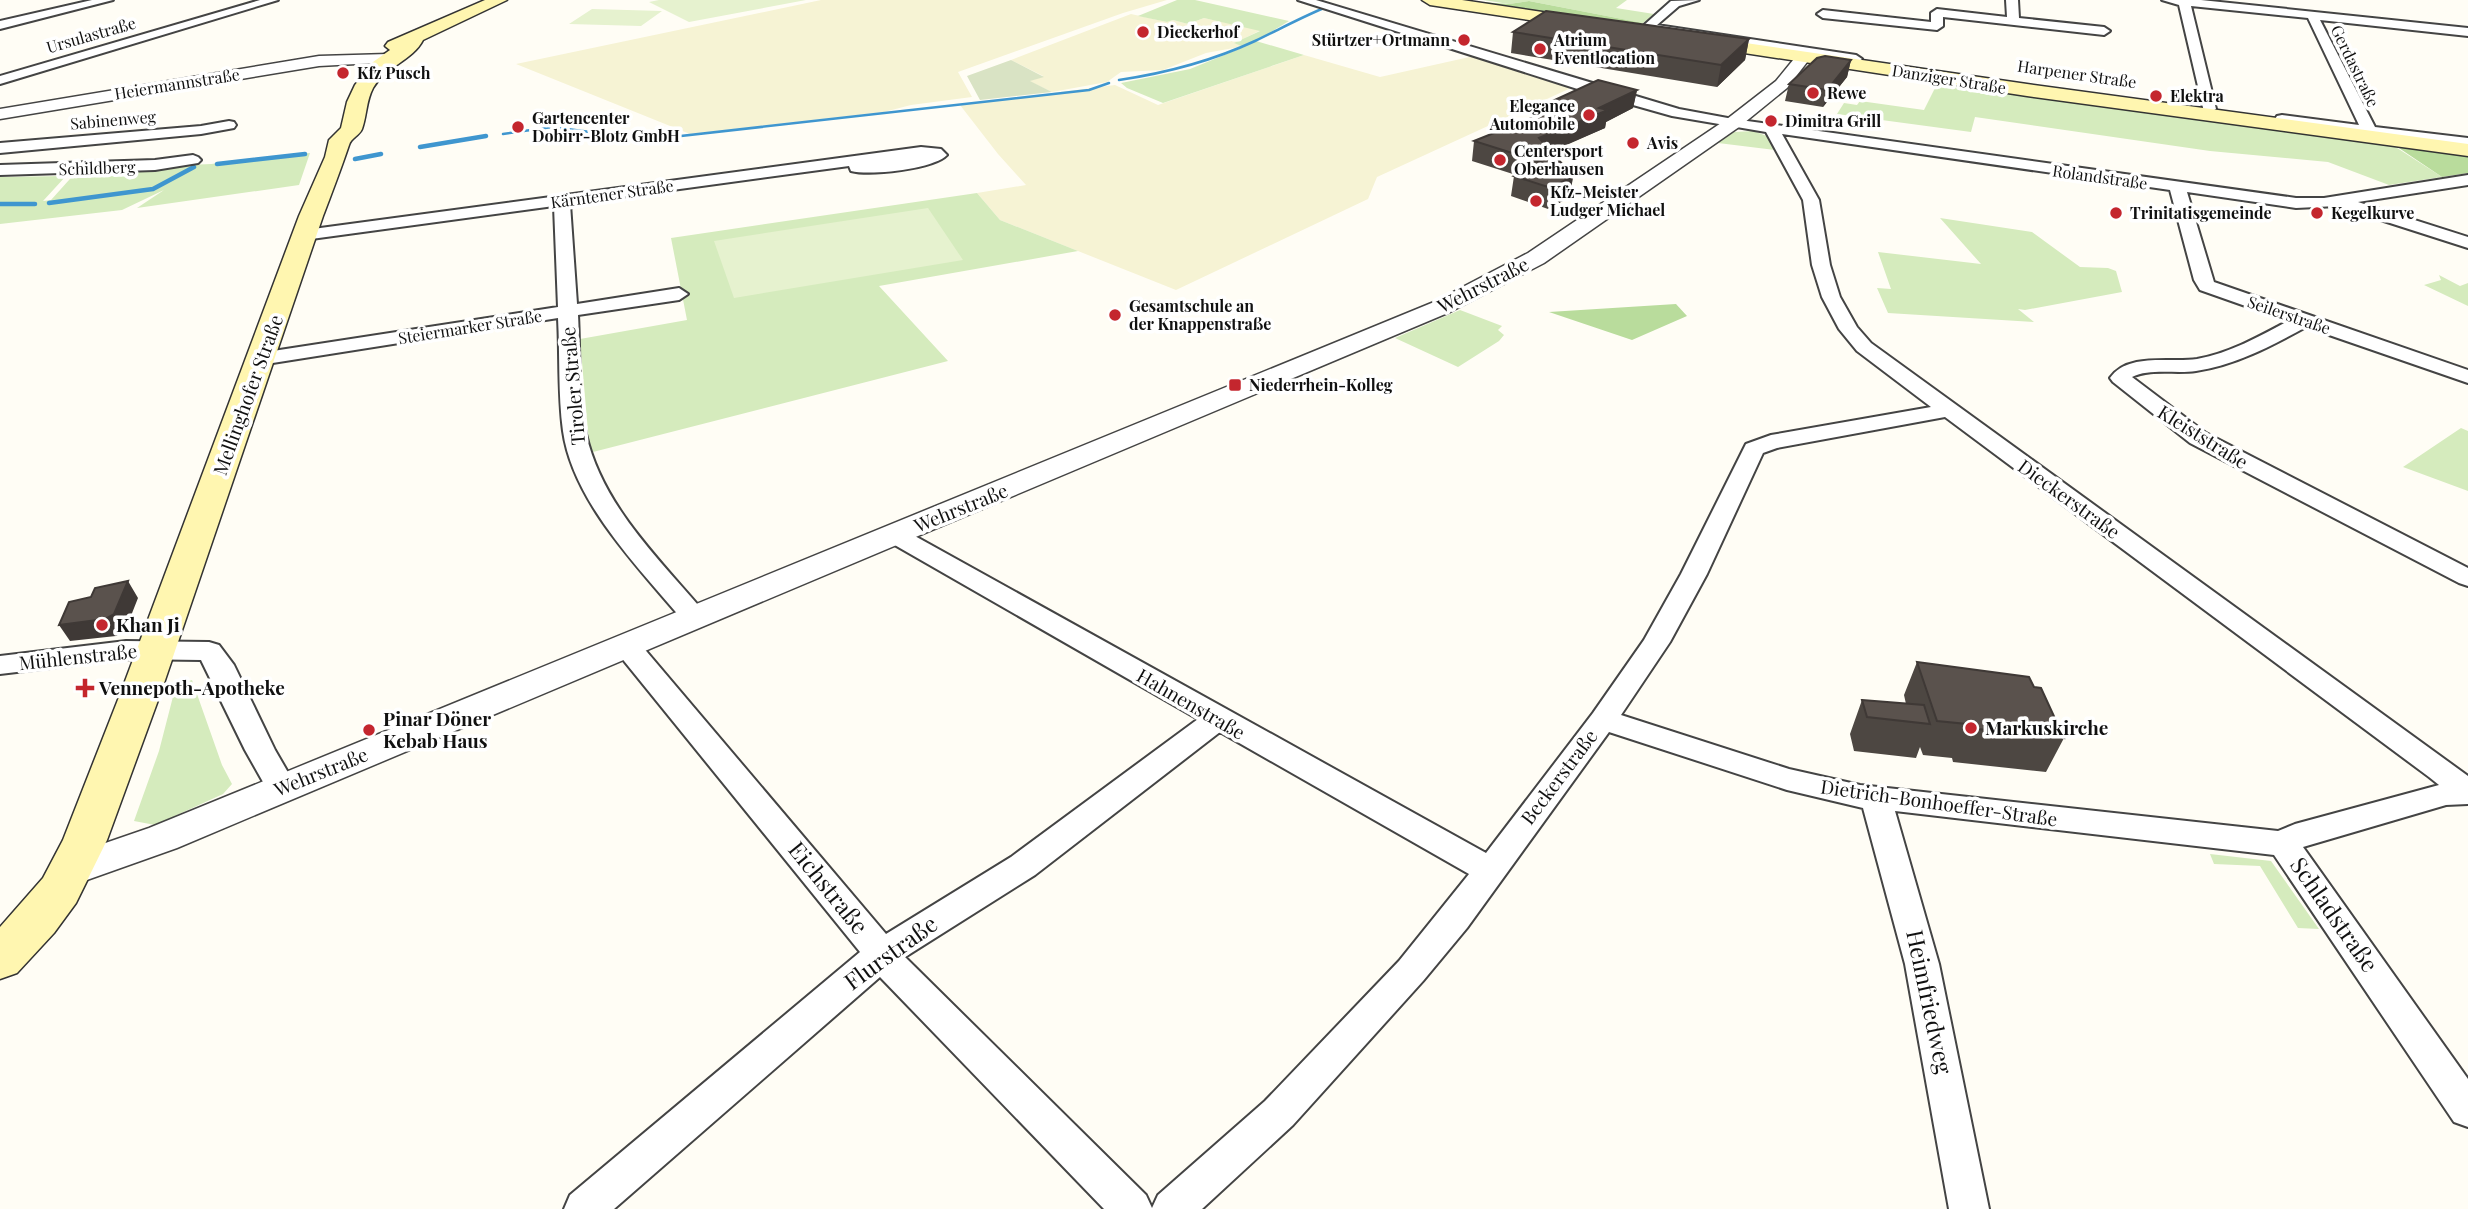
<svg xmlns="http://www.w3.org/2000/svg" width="2468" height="1209" viewBox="0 0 2468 1209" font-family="'Playfair Display',serif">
<rect width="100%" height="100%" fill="#fffdf5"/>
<path fill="#f6f3d4" d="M821 0H1167L1123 13 958 72 972 97 911 105 884 112 690 134 516 64Z
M1131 14 1167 22 1173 20 1188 24 1204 18 1261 30 1235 43 1245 46 1206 53 1163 70 1121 72 1107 82 1052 92 1029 81 1043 76 1011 60Z
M1304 55 1380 77 1474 56 1573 87 1377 177 1368 199 1176 290 1000 220 977 193 1026 185 998 154 960 105 1115 85 1158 105Z"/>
<path fill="#d5ebbd" d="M1177 0H1195L1289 21 1256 41 1304 55 1163 103 1127 88 1121 83 1190 69 1244 47 1234 43 1260 31 1204 18 1188 24 1173 20 1167 22 1138 16Z
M1483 0H1627L1616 8 1654 14 1643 23 1529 1 1509 4Z
M1937 84 2394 146 2442 177 2389 185 2328 162 2210 151 1975 117 1971 132 1837 114 1844 103 1857 105 1860 101 1924 110Z
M1754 131 1769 137 1775 150 1718 143 1734 132Z
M310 153 299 185 137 208 164 190 122 210 0 224V177L66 176 43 201 51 200 78 170 211 164Z
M977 193 1000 220 1078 251 879 286 948 361 593 452 589 443 580 339 687 320 671 238Z
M1940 218 2032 232 2080 267 2108 268 2116 271 2122 292 2025 310 2018 309 2034 322 1888 313 1877 288 1891 289 1878 252 1981 264Z
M2439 275 2460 286 2468 283V306L2424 285 2441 280Z
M1460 310 1502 326 1498 330 1504 335 1499 341 1458 367 1395 338Z
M2461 428 2468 431V491L2403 467Z
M192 680 222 765 232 784 223 794 155 825 134 821 159 751 176 685Z
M2210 854 2271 861 2319 929 2298 928 2260 866 2214 864Z"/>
<path fill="#b9dc9c" d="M1455 0 1509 4 1529 1 1643 23 1637 28Z
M2393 144 2468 154V173L2442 177Z
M1676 304 1687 316 1632 340 1549 312Z"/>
<path fill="#d9e3c4" d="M1011 60 1044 77 1030 81 1052 92 980 100 967 76Z"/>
<path fill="#e6f2cf" d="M659 0H806L689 22 649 2Z
M592 9 662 11 641 26 569 24Z
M928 208 963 260 734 298 714 241Z"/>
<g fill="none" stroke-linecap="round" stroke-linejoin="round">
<path stroke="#3f96cf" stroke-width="2.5" d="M1119 80C1166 73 1212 61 1255 41 1278 30 1300 18 1324 8
M503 134 552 127 636 138
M476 138 486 136
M663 138 1089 90 1109 83"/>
<path stroke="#3f96cf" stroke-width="4.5" d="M622 136 646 139 678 136
M420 147 486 136
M355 159 381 154
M217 164 305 154
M49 203 153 189 194 167
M0 204H35"/>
<g stroke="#444" stroke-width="4">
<path id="minor" d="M92 0H113L0 29V21Z
M260 0H278L0 84V76Z
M1298 0H1316L1679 109 1733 119 2296 198H2324L2468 175V185L2358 202 2468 237V248L2337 206 2296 208 2187 192 2214 282 2468 370V383L2306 327C2271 346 2236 365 2196 371 2176 374 2150 368 2132 377L2206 433 2468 568V586L2459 583 2190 443 2113 382 2110 378C2128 352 2170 363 2197 359 2230 353 2260 336 2288 321L2200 290 2194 280 2170 190 1782 134 1819 200 1830 265 1840 297 1857 327 1871 343 2468 776V804L2446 805 2303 847 2468 1079V1127L2454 1122 2274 855 1895 811 1939 964 1989 1209H1949L1905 964 1863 808 1787 790 1609 732 1467 928 1423 981 1293 1125 1202 1209H1104L880 977 614 1209H564L570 1195 860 952 616 651 612 645 616 639 626 636 636 639 886 934 1011 857 1198 719 886 540 883 535 886 530 895 528 904 530 1486 853 1593 713 1644 640 1681 574 1746 444 1771 435 1931 407 1857 351 1839 329 1822 297 1812 265 1803 200 1766 132 1672 116 1587 92ZM1945 417 2429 777 2439 785 2295 824 2278 831 1860 785 1789 769 1621 715 1670 642 1707 574 1763 453 1777 448ZM1220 732 1469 874 1399 961 1265 1101 1158 1195 1152 1208 1146 1195 905 957 1035 875Z
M1699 0 1679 6 1657 25 1856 55 1862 59 1856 63 1657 33 1643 26 1671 1Z
M2006 0H2018L2019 18 2104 27 2110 31 2104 35 1943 17V26L1937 30 1823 18 1817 14 1823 10 1931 22V13L1937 9 2007 17Z
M2162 0H2201L2468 28V36L2320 20 2375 127 2468 138V148L2277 122 2275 119 2277 116 2282 115 2359 125 2308 18 2191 6 2216 109 2209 113 2204 112 2179 5Z
M229 121 234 122 236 125 234 128 201 134 0 153V143L201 126Z
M921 147 941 149 947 155C934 169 870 176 851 171L849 166 570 204 577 304 679 288 688 294 679 300 578 315C580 350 578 402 586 434 602 505 659 559 704 612L708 618 704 624 695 626 686 624C641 570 573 503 563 431 558 395 560 355 558 318L260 365 253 363 250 359 253 355 260 353 558 307 554 206 304 240 298 239 295 235 298 231Z
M193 155 198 157 201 160 198 163 155 170 0 175V165L155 160Z
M126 641 209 642 219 645 234 665 275 750 297 788 293 796 282 799 271 796 245 750 201 660 126 659 0 674V656Z"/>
</g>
<g stroke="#444" stroke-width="3">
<path id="tertiary" d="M1803 52 1811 57 1787 88 1739 127 1544 263 1450 312 177 848 70 886 56 882 50 871 56 860 149 828 1434 302 1528 253 1727 119 1776 81 1798 54Z
M388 54 396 59 394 62 319 66 0 119V109L319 56Z"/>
</g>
<g stroke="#333" stroke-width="3">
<path id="secondary" d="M485 0H507L423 40C413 60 385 67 373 88 366 101 367 115 362 129 359 136 351 138 349 145 341 169 332 192 323 216L161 692 107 840 76 903 54 933 17 973 0 979V927L43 878 63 840 121 692 299 216 325 157 329 140 341 128 347 102 355 85 373 62 390 50 385 46 388 42Z
M1422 0H1462L1589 19 1597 24 1589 29 1430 5Z
M1698 36 2027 84 2468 144V156L2027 96 1692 45 1689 41Z"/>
</g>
<use href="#minor" fill="#fff" fill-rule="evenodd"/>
<use href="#tertiary" fill="#fff" fill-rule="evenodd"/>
<use href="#secondary" fill="#fff6b0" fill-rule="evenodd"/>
</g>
<path fill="#4d4742" d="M1513 32 1749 39 1745 60 1717 87 1511 53Z
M1851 60 1847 77 1823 107 1785 101 1789 84Z
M1637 90 1633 108 1606 122 1605 128 1551 151 1573 176 1570 197 1548 209 1511 196 1514 176 1516 175 1472 161 1474 141 1545 113 1546 104Z
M1917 662 2034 687 2064 738 2046 772 1953 762 1952 758 1923 755 1920 747 1916 758 1854 751 1850 734 1862 700 1906 704 1904 695Z"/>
<path fill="#3f3936" d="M1749 39 1745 60 1717 87 1721 65Z
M1851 60 1847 77 1823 107 1827 90Z
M1637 90 1633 108 1606 122 1605 128 1537 158 1539 138Z
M1573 176 1570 197 1548 209 1551 188Z
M128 581 138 598 125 631 116 636 70 641 59 625Z"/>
<path fill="#5a524d" stroke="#3f3936" stroke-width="2" d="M1546 11 1749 39 1721 65 1513 32Z
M1825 56 1851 60 1827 90 1789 84 1817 58Z
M1598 80 1637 90 1599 108 1608 110 1539 138 1573 176 1551 188 1514 176 1544 163 1474 141 1559 107 1546 104Z
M128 581 114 614 105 619 59 625 69 602 91 597 95 588Z
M1917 662 2029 677 2034 687 2041 688 2064 738 1968 728 1967 724 1937 721Z
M1862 700 1924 705 1930 724 1867 717Z"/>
<g fill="#c4262e" stroke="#fff" stroke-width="2.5">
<circle cx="1143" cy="32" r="7"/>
<circle cx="1464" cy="40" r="7"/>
<circle cx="1540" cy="49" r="7"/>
<circle cx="343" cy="73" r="7"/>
<circle cx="1813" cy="93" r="7"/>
<circle cx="2156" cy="96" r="7"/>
<circle cx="1589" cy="115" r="7"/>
<circle cx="1771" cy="121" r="7"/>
<circle cx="518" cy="127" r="7"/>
<circle cx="1633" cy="143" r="7"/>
<circle cx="1500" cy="160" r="7"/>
<circle cx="1536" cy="201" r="7"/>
<circle cx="2116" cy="213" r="7"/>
<circle cx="2317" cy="213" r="7"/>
<circle cx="1115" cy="315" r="7"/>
<rect x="1228" y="378" width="14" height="14" rx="3.5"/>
<circle cx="102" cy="625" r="7"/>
<path d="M81.5 677.5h7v7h7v7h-7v7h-7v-7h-7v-7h7z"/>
<circle cx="1971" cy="728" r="7"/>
<circle cx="369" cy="730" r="7"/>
</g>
<g text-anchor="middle" stroke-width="7" stroke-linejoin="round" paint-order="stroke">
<g font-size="16" font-weight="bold" fill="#111" stroke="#fff" text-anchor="start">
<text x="1157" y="38">Dieckerhof</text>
<text x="1450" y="46" text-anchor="end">Stürtzer+Ortmann</text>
<text x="1554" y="46">Atrium<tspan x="1554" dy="18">Eventlocation</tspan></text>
<text x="357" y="79">Kfz Pusch</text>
<text x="1827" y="99">Rewe</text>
<text x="2170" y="102">Elektra</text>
<text x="1575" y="112" text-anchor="end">Elegance<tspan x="1575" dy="18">Automobile</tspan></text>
<text x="532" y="124">Gartencenter<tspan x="532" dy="18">Dobirr-Blotz GmbH</tspan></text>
<text x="1785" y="127">Dimitra Grill</text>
<text x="1647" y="149">Avis</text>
<text x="1514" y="157">Centersport<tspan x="1514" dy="18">Oberhausen</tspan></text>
<text x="1550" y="198">Kfz-Meister<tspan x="1550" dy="18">Ludger Michael</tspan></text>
<text x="2130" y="219">Trinitatisgemeinde</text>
<text x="2331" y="219">Kegelkurve</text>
<text x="1129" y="312">Gesamtschule an<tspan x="1129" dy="18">der Knappenstraße</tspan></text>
<text x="1249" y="391">Niederrhein-Kolleg</text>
</g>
<g font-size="16" fill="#111" stroke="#fff">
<text transform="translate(91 35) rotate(-16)" y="6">Ursulastraße</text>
<text transform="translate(2355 66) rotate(64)" y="6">Gerdastraße</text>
<text transform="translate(2077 74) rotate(8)" y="6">Harpener Straße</text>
<text transform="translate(1949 79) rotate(9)" y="6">Danziger Straße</text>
<text transform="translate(177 84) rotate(-9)" y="6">Heiermannstraße</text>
<text transform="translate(113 120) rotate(-5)" y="6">Sabinenweg</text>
<text transform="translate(97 168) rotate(-2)" y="6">Schildberg</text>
<text transform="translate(2100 177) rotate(8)" y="6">Rolandstraße</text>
<text transform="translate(612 194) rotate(-8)" y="6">Kärntener Straße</text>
<text transform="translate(2289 315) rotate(19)" y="6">Seilerstraße</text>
<text transform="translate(470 327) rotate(-9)" y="6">Steiermarker Straße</text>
</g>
<g font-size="19" fill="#111" stroke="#fff">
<text transform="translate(1483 285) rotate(-27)" y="7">Wehrstraße</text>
<text transform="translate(573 386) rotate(-95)" y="7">Tiroler Straße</text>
<text transform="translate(248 395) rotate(-70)" y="7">Mellinghofer Straße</text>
<text transform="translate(2203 437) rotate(32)" y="7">Kleiststraße</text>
<text transform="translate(2069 499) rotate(36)" y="7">Dieckerstraße</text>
<text transform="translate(961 508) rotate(-22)" y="7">Wehrstraße</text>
<text transform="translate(78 657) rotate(-6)" y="7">Mühlenstraße</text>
<text transform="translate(1191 704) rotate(30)" y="7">Hahnenstraße</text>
<text transform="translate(321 772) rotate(-22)" y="7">Wehrstraße</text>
<text transform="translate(1559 777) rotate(-53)" y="7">Beckerstraße</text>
<text transform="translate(1939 803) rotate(8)" y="7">Dietrich-Bonhoeffer-Straße</text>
</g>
<g font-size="19" font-weight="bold" fill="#111" stroke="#fff" text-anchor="start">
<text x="116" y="632">Khan Ji</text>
<text x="99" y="695">Vennepoth-Apotheke</text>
<text x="383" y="726">Pinar Döner<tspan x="383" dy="22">Kebab Haus</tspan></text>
<text x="1985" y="735">Markuskirche</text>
</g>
<g font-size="23" fill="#111" stroke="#fff">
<text transform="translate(828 888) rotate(51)" y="8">Eichstraße</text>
<text transform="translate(2334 915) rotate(55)" y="8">Schladstraße</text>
<text transform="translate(891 953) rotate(-36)" y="8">Flurstraße</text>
<text transform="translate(1929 1002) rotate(78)" y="8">Heimfriedweg</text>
</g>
</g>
</svg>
